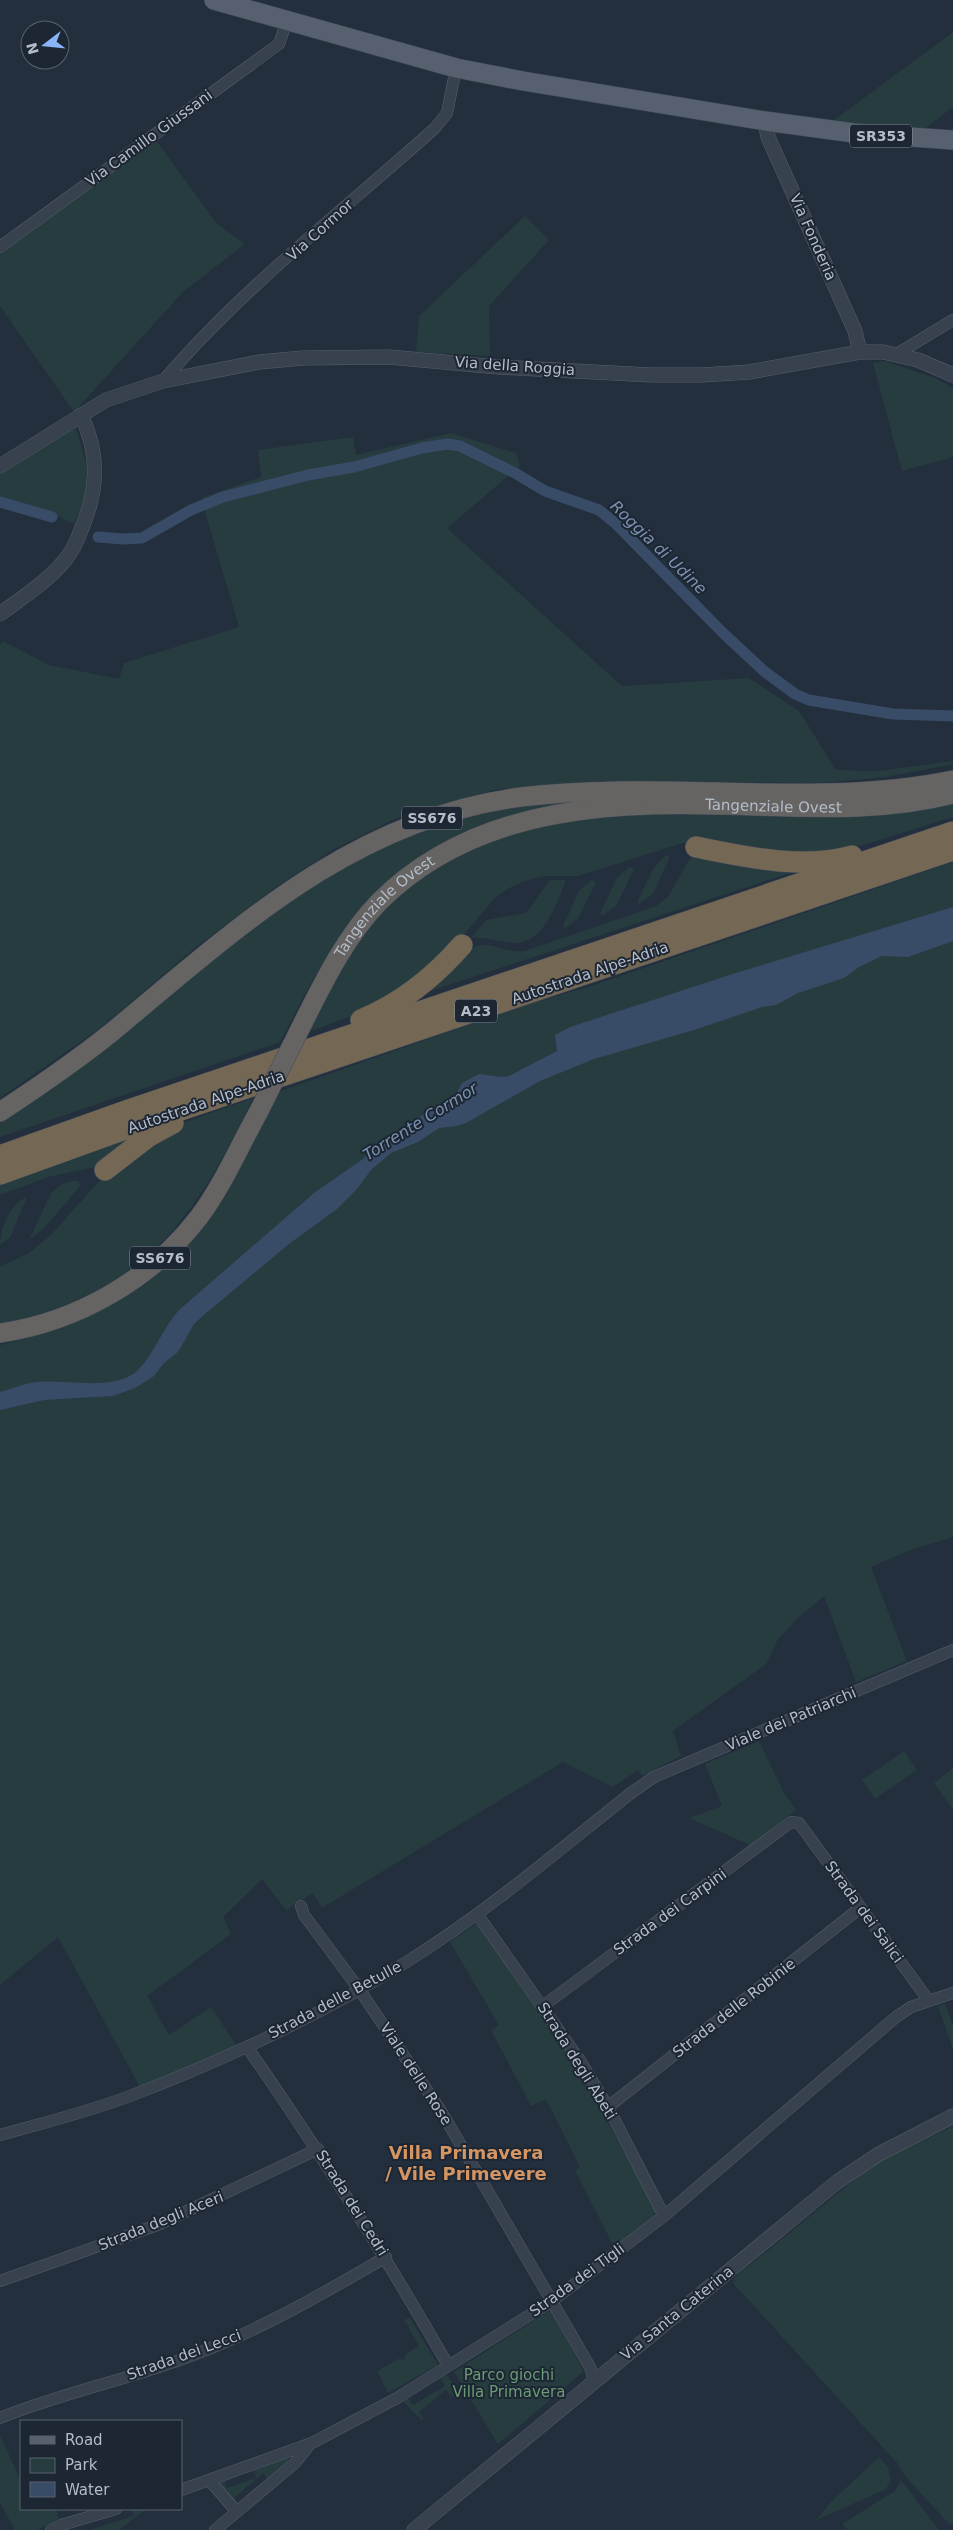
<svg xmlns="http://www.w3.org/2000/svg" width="953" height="2530" viewBox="0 0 953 2530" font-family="'DejaVu Sans',sans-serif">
<rect width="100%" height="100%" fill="#242f3e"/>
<path fill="#263c3f" d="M953 32V107L923 130 830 123Z
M155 139 217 224 245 244 183 292 74 412 0 306V252Z
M525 216 549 240 489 306 490 356 416 352 419 316Z
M885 361 935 378 953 388V457L902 471 873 363Z
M75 426C89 469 93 481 74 524L50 512 0 498V470Z
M451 433 516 453 520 466 447 528 622 686 749 678 799 711 836 770 878 771 953 761V764L886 777 821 783 600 781 522 787 494 790 397 818 334 849 276 887 196 947 99 1029 0 1098V645L3 641 49 665 119 679 124 663 239 627 201 498 261 477 258 450 353 437 356 455Z
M627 797 579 803 403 870 371 898 341 934 311 983 280 1042 0 1137V1116L278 904 395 838 478 813 526 804Z
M953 801V817L851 849 809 856 683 843 578 876H545L528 880 509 888 495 898 444 958 370 1009 303 1034 335 969 400 889 476 844 565 817Z
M693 853 802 869 412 997C427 984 465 944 483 945 498 945 509 953 525 951L656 906 668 897Z
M666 855 670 857 653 894 639 904 637 902 654 867Z
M953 862V1537L910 1550 871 1567 907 1661 856 1682 824 1596 801 1615 778 1639 766 1664 673 1731 681 1756 643 1776 638 1770 613 1787 563 1762 322 1908 313 1893 286 1910 262 1879 223 1917 231 1934 147 1996 169 2035 211 2007 237 2046 140 2087 58 1937 0 1985V1345L60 1329 102 1310 139 1286 181 1247 275 1093 519 1007 591 986Z
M629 867 634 869 616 906 602 916 600 913 617 878Z
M550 880H566C557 903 544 944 514 943 499 942 487 937 471 938L486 920 526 913Z
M592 880 596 882 578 919 564 929 563 926 579 891Z
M253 1098C192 1226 143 1291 0 1325V1267L29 1253 51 1235 108 1171 177 1125Z
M133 1137 99 1166 48 1177 0 1195V1184Z
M72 1181H78L81 1185 46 1226 29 1240 51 1193 62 1184Z
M27 1197 10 1238 0 1245C0 1228 11 1203 27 1197Z
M759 1741 784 1793 796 1810 750 1845 689 1818 722 1806 705 1764Z
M904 1751 917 1770 875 1799 862 1780Z
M953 1768V1810L934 1783Z
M474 1925H477L572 2059 657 2211 655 2217 614 2247 575 2170 580 2167 546 2099 531 2106 491 2030 499 2025 450 1942Z
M945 2004 953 2025V2049L938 2006Z
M953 2126V2523L950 2525 905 2476 898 2464 733 2283 734 2278 874 2164Z
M550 2310 584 2371 498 2444 454 2372Z
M410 2318 438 2365 388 2393 377 2371 398 2359 404 2360 407 2353 419 2346 404 2320Z
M446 2374 458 2391 452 2397 446 2390 419 2412 424 2418 422 2421 402 2400 407 2397 413 2405 445 2386 440 2378Z
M0 2435 19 2477 21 2476V2509H56L59 2519 37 2530H15L0 2503Z
M879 2457 888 2467 891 2480 886 2489 815 2521 833 2500Z
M287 2458 289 2461 268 2479 263 2473 234 2498 239 2505 236 2507 217 2483 224 2480 227 2488 256 2478 254 2471Z
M901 2480 939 2530H848L842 2524 895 2491Z
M132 2509H146L119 2530H90L134 2516Z"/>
<path fill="#394c67" d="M953 907V941L908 957 882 956 859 967 844 978 798 993 776 1005 762 1007 694 1030 594 1059 540 1081 466 1123 457 1126 439 1128 418 1142 391 1153 371 1170 357 1189 337 1209 289 1244 205 1314 194 1324 178 1352 164 1363 154 1376 135 1388 113 1396 44 1400 0 1410V1392C12 1389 25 1383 37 1382 65 1379 116 1392 138 1370 155 1353 162 1329 179 1310L314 1193 363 1159 379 1144 435 1107 453 1100 462 1083 479 1074 501 1077 509 1076 557 1051 555 1035 570 1027 739 972Z"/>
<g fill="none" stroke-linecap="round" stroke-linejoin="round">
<path stroke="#394c67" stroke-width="11" d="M0 502 52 517
M98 537 123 539 142 538 191 510 223 497 308 475 354 467 422 448 447 444 460 446 515 473 545 491 599 510 615 523 723 633 765 672 795 694 809 700 893 714 953 716"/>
<g stroke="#565f6c" stroke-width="12">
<path id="minor" d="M0 247 279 44 287 21
M897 354 953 320
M163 381C243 287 344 210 435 128L447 113 456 68
M301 1906 304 1915 359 1989 441 2111 590 2367 594 2380
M477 1914 581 2062 608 2107 664 2216
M543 2006 791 1822 799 1823 929 2001
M247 2047C319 2150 385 2256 448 2365
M608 2107 860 1908
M0 2135C43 2123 88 2112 130 2096 222 2061 325 2013 408 1961 487 1912 559 1850 631 1793L654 1777 953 1650
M0 2281 160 2224 318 2149
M0 2418C64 2392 132 2379 196 2354 262 2329 324 2293 386 2257
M210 2481 237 2512
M181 2490 312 2443 397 2398 552 2301 664 2216 896 2017 911 2007 953 1993
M51 2530 61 2525 116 2509
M215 2530 295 2463 310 2444"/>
</g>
<g stroke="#565f6c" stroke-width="15">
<path id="tertiary" d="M765 121 768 137 855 331 860 352
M0 466 106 400 163 381 259 362 303 358 389 357 498 367 651 375H702L749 372 860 352H883L918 360 953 375
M0 614C22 598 48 581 65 560 73 551 77 541 81 530 98 491 100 454 81 415
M414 2530 837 2182 879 2154 953 2116"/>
</g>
<g stroke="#414a57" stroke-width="20">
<path id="primary" d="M214 0 456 68 523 81 765 121 854 133 953 140"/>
</g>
<g stroke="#434c59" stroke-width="20">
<g id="trunk">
<path id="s1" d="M303 1023C324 981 346 936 379 902 479 802 623 801 754 806 820 808 888 811 953 794"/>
<path d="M0 1112C38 1087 76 1061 112 1032 236 929 354 818 521 797 665 779 811 809 953 780"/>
<path d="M0 1333C77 1322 152 1279 199 1217 223 1185 240 1145 259 1111"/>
</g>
</g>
<g stroke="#434c59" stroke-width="22">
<path id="motorway" d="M696 847C746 857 802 870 852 856
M361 1020C400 1004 435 976 462 945
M0 1156 126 1111 953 832
M105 1170 149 1136 173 1123
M0 1174 136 1125 953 850"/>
</g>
<use href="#minor" stroke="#38414e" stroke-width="11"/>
<use href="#tertiary" stroke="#38414e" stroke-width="14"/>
<use href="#primary" stroke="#56606e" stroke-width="19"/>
<use href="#trunk" stroke="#656462" stroke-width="19"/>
<use href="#motorway" stroke="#746855" stroke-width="21"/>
<g stroke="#434c59" stroke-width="20" stroke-linecap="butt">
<path id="trunk-bridge" d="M259 1111 303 1023"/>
</g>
<use href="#trunk-bridge" stroke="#656462" stroke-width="19"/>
</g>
<g text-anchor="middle" stroke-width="4" stroke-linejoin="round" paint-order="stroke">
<g fill="#1d2633" stroke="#878f9c" stroke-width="1">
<rect x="850" y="124.5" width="62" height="23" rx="4"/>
<rect x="402" y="806.5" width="60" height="23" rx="4"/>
<rect x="455" y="999.5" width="42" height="23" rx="4"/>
<rect x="130" y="1246.5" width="60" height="23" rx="4"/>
</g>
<g font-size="14" font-weight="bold" fill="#b4bcc9">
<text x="881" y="141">SR353</text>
<text x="432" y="823">SS676</text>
<text x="476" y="1016">A23</text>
<text x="160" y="1263">SS676</text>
</g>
<g font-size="15" fill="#b4bcc9" stroke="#1d2633">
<text transform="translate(149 138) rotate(-36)" y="5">Via Camillo Giussani</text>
<text transform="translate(320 230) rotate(-42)" y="5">Via Cormor</text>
<text transform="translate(813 237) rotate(66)" y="5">Via Fonderia</text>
<text transform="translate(515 366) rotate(4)" y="5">Via della Roggia</text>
<text dy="5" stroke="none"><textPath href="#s1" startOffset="562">Tangenziale Ovest</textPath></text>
<text dy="5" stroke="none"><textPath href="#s1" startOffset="144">Tangenziale Ovest</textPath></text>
<text transform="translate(590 973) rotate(-19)" y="5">Autostrada Alpe-Adria</text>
<text transform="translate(206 1102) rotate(-19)" y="5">Autostrada Alpe-Adria</text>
<text transform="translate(791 1719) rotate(-23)" y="5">Viale dei Patriarchi</text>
<text transform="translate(670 1912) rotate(-36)" y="5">Strada dei Carpini</text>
<text transform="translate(864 1912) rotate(54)" y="5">Strada dei Salici</text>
<text transform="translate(335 2000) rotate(-28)" y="5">Strada delle Betulle</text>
<text transform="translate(734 2008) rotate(-38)" y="5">Strada delle Robinie</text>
<text transform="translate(577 2061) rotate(58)" y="5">Strada degli Abeti</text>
<text transform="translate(416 2074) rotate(57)" y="5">Viale delle Rose</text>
<text transform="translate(352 2203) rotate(58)" y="5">Strada dei Cedri</text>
<text transform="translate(161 2221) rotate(-22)" y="5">Strada degli Aceri</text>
<text transform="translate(577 2280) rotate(-36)" y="5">Strada dei Tigli</text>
<text transform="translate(677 2313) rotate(-39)" y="5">Via Santa Caterina</text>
<text transform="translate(184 2355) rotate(-20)" y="5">Strada dei Lecci</text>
</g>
<g font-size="15" fill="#6b9a76" stroke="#1d2633">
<text x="509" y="2380">Parco giochi<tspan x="509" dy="17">Villa Primavera</tspan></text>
</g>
<g font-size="16" font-style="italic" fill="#7c92b1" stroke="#1d2633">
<text transform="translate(659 547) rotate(44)" y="6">Roggia di Udine</text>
<text transform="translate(420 1121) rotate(-32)" y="6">Torrente Cormor</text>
</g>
<g font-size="18" font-weight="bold" fill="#d59563" stroke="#1d2633">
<text x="466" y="2159">Villa Primavera<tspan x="466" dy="21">/ Vile Primevere</tspan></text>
</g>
</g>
<rect x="20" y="2420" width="162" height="90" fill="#1d2633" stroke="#59626f"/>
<rect x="30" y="2436" width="25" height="8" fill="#56606e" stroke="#59626f"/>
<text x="65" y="2445" font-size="15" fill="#b4bcc9">Road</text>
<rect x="30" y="2458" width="25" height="15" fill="#263c3f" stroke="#59626f"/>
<text x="65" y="2470" font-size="15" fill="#b4bcc9">Park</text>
<rect x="30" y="2482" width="25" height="15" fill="#394c67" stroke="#59626f"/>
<text x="65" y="2495" font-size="15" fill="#b4bcc9">Water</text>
<g transform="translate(45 45) rotate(254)"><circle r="24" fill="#1d2633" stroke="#59626f"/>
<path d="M0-4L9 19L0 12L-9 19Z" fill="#8ab4f8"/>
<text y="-8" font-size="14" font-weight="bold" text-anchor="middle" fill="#b4bcc9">N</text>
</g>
</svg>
